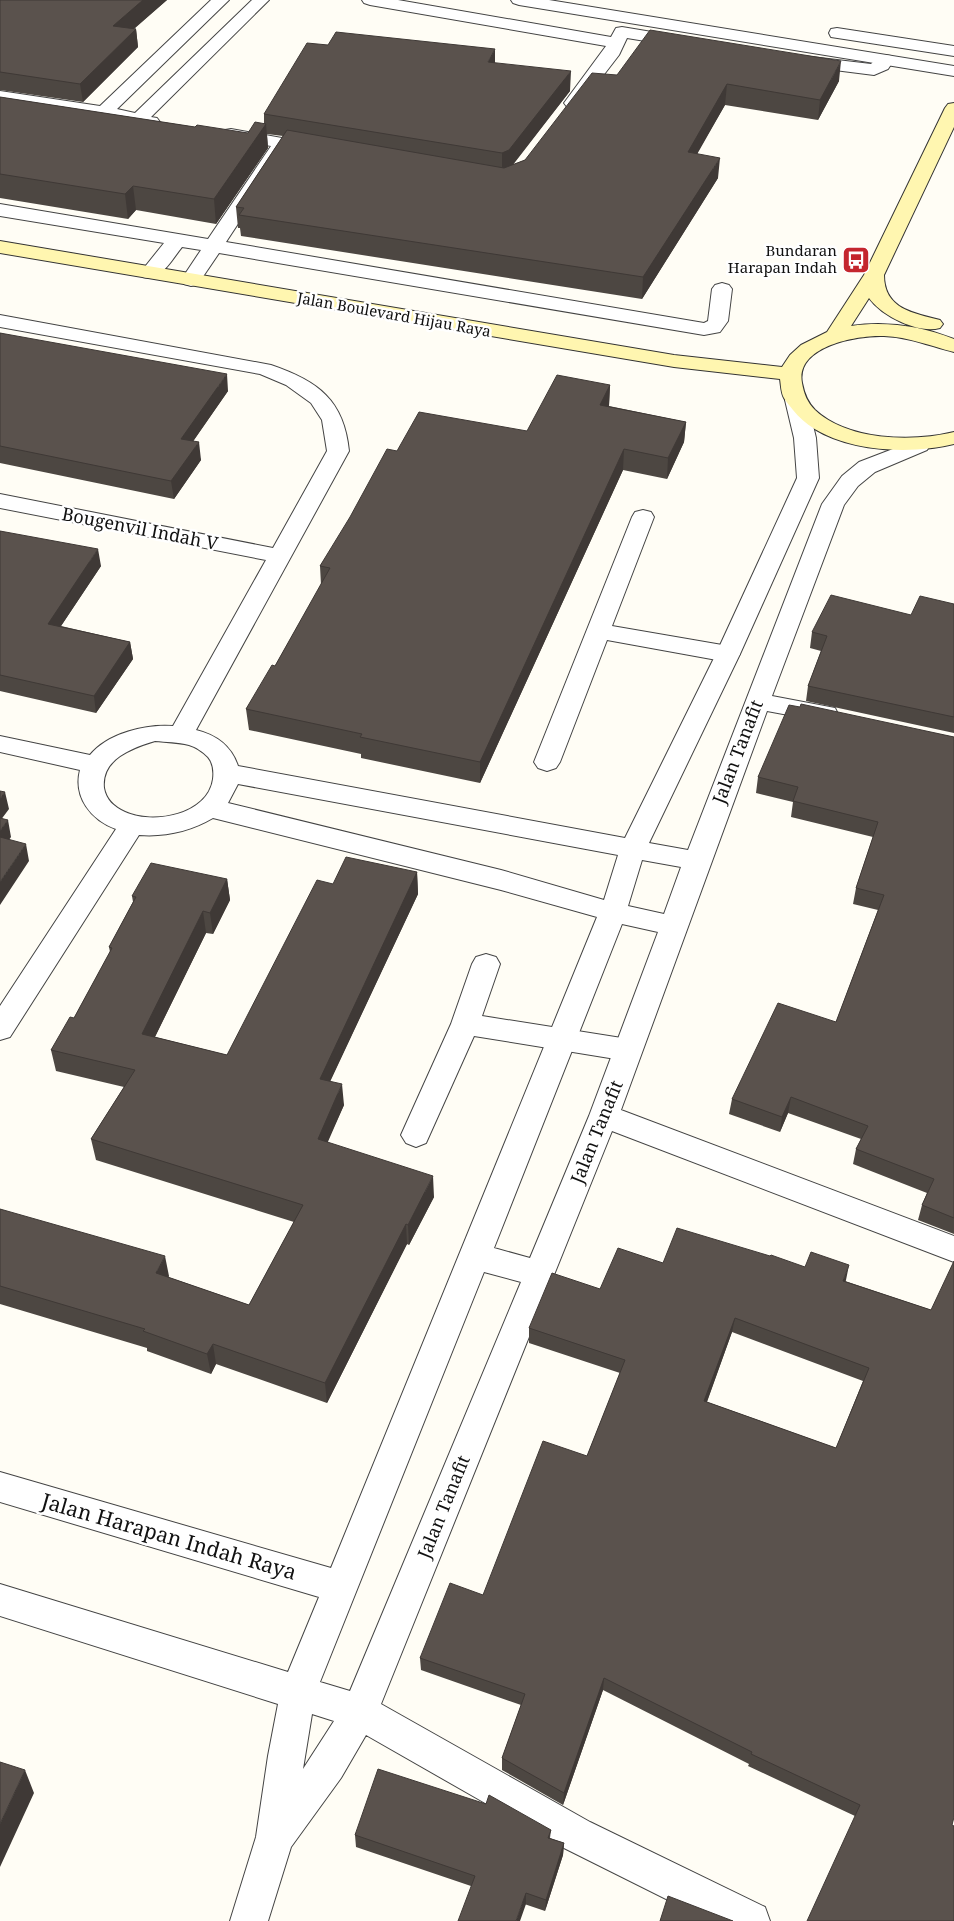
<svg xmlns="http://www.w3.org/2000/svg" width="954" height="1921" viewBox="0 0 954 1921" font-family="'Noto Serif',serif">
<rect width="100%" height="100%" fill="#fffdf5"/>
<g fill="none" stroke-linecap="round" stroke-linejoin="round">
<g stroke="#444" stroke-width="2">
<path id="lane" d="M362 0H398L611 37 616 28 622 27 688 38 690 42 688 46 682 47 627 38 619 55 579 107 573 108 567 107 564 103 606 46 370 5 364 3Z
M885 55 891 56 894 60 888 69 874 75 803 66 797 65 794 61 797 57 803 56 871 64 879 56Z
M643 510 651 512 654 517 612 626 728 646 736 649 740 654 736 659 728 662 607 640 560 762 556 768 547 771 538 768 534 762 632 517 635 512Z
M486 954 496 957 500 964 482 1016 628 1039 638 1042 642 1050 638 1058 628 1061 474 1036 426 1143 416 1147 406 1143 401 1135 451 1024 472 964 476 957Z"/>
</g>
<g stroke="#444" stroke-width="2">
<path id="street" d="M211 0H229L117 109 135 113 252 0H269L151 117 157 118 160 122 157 126C141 130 121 120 104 117 70 111 35 107 0 101V91L100 106Z
M511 0H549L954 66V76L519 5 513 3Z
M837 28 954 46V56L831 37 829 33 831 29Z
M231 129 282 138 288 139 291 143 226 242 704 323 708 321 712 289 715 285 722 283 729 285 732 289 728 321 720 332 704 335 219 253 198 284 191 286 184 284 181 280 201 250 182 247C172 259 161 282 143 277L140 273 164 243 0 216V204L208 239 271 146 225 138 222 134 225 130Z
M0 315 271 365C318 381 344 400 349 451L196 730C216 735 231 745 238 766L625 838 716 654 797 478 794 438 785 400 789 396 796 394 803 396 807 400 816 438 819 478 740 654 649 843 688 850 822 504 842 476 859 462 919 439 927 440 930 445 927 450 875 472 858 486 844 505 772 696 835 708 838 714 835 720 826 722 767 711 621 1110 954 1236V1262L612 1131 381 1704 590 1822 765 1907 770 1921H710L564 1848 366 1735 341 1778 291 1847 268 1921H230L256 1837 268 1756 278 1704 0 1616V1584L288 1672 319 1597 0 1502V1472L331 1568 597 917 501 890 213 818C191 831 166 837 139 835L10 1037 0 1040V1006L116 829C91 820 73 797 80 770L0 752V736L90 755C108 733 146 724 173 726L266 560 0 508V494L273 548 327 451 322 420 311 403 286 385 260 374 0 327ZM155 741C166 742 178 742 189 745 196 747 203 752 208 757 213 763 214 771 213 779 208 815 153 825 125 812 114 807 106 800 104 788 101 759 132 748 155 741ZM238 784 618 855 604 900 501 870 228 803ZM642 860 681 867 664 914 628 906ZM622 924 658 932 589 1116 530 1258 494 1248ZM484 1272 521 1282 350 1691 320 1682ZM312 1714 334 1721 303 1769Z"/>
</g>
<g stroke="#333" stroke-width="2">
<path id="secondary" d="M954 103V127L884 275C884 309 913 313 940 320L943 324 940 328C918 334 882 316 869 298L851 326C886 321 921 326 954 339V352C930 346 909 337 884 336 857 335 795 346 802 383 804 394 807 402 815 410 848 441 913 442 954 432V444C906 456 826 452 793 410 790 406 786 402 784 398 781 393 781 385 780 379L674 367 0 253V241L674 355 782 367 790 355 801 345 827 332 864 275 945 108 948 104Z"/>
</g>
<use href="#lane" fill="#fff" fill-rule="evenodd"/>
<use href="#street" fill="#fff" fill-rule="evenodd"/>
<use href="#secondary" fill="#fff6b0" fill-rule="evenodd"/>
</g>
<path fill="#4d4742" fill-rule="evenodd" d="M0 0H167L134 29H136L138 47 83 102 0 90Z
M495 63 570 91 512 165 525 160 617 75 839 81 818 120 725 105 697 153 718 178 642 299 241 236 240 228H238L236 207 283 136 267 134 268 148 216 224 136 210 128 219 0 198V97L195 127 248 133 264 124V114Z
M0 333 228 391 193 441 201 460 174 499 0 463Z
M610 385 609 406 686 422 684 442 667 479 623 470 480 783 361 758V754L249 730 246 709 275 666 321 585 320 566 397 451 527 431Z
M0 531 101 566 61 626 130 642 133 659 96 713 0 691Z
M954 604V733L806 701 808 686 821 651 810 648 812 632 911 615Z
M800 707 954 737V1234L918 1220 922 1205 927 1193 853 1164 856 1149 861 1139 788 1113 780 1132 729 1114 732 1099 836 1022 878 910 853 904 856 888 873 837 791 817 793 802 756 793 758 777Z
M417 872 418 894 330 1081 344 1105 327 1142 434 1197 409 1245 407 1244 327 1403 216 1364 211 1374 147 1351V1348L0 1304V1209L169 1276 168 1277 249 1305 294 1222 96 1160 91 1139 124 1087 56 1071 51 1050 74 1018 110 952 109 947 133 902 132 896 227 879 230 900 213 934 206 933 155 1037 227 1055 333 884Z
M663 1263 805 1267 846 1280 845 1281 931 1310 954 1817 855 1816 748 1766 749 1764 603 1690 563 1805 502 1770V1758L521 1705 421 1670 420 1658 483 1595 587 1456 620 1373 529 1343V1328L600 1289ZM732 1332 863 1381 836 1448 707 1402Z
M551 1830 550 1838 564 1843 563 1855 545 1911 356 1847 355 1835Z"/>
<path fill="#3f3936" d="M143 0H167L116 44 113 26Z
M136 29 138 47 83 102 80 84Z
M495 49V68L488 62Z
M841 61 839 81 818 120 820 100Z
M571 71 570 91 509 170 502 173V153Z
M727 84 725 105 687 172 688 152Z
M266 124 268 148 216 224 214 199Z
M720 158 718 178 642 299 643 277Z
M133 186 136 210 128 219 125 194Z
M227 374 228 391 183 456 181 439Z
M610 385 609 405 599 425 600 405Z
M686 422 684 442 667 479 668 458Z
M199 442 201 460 174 499 171 481Z
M624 449 623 470 480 783V762Z
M98 549 101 566 51 641 48 624Z
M130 642 133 659 96 713 94 696Z
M5 792 9 809 0 821V799Z
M8 820 11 837 0 853V831Z
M26 844 29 861 0 905V882Z
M417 872 418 894 322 1099 320 1079Z
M227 879 230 900 213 934 210 913Z
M203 911 206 933 146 1055 142 1034Z
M342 1084 344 1105 320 1160 318 1139Z
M791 1097 788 1113 780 1132 782 1117Z
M433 1176 434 1197 409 1245 408 1225Z
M406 1224 407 1244 327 1403 325 1383Z
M165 1256 169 1276 160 1293 156 1273Z
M849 1265 846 1280 839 1295 843 1281Z
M735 1318 732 1332 702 1415 704 1401Z
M213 1344 216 1364 211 1374 207 1354Z
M604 1678 603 1690 563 1805 564 1793Z
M25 1770 34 1793 0 1867V1824Z
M564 1843 563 1855 545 1911 546 1900Z
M526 1893V1904L520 1921H516Z"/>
<path fill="#5a524d" stroke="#3f3936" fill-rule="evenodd" d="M0 0H143L113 26 136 29 80 84 0 72Z
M650 30 841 61 820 100 727 84 688 152 720 158 643 277 239 215 244 208 236 207 287 130 504 168 525 160 592 73 617 75Z
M336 32 495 49 488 62 571 71 509 150 502 153 264 114 307 43 328 45Z
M0 97 195 127 197 125 248 133 255 122 266 124 214 199 133 186 125 194 0 174Z
M0 333 227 374 181 439 199 442 171 481 0 446Z
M557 375 610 385 600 405 686 422 668 458 624 449 480 762 360 737 362 734 246 709 272 665 275 666 330 568 320 566 350 517 387 449 397 451 419 412 527 431Z
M0 531 98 549 48 624 130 642 94 696 0 675Z
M831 595 911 615 920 596 954 604V717L808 686 827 636 812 632Z
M801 704 954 737V1218L922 1205 934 1179 856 1149 868 1126 791 1097 782 1117 732 1099 778 1003 836 1022 884 895 856 888 878 822 793 801 798 787 758 777 789 705 800 707Z
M0 791 5 792 0 799Z
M0 818 8 820 0 831Z
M0 837 26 844 0 882Z
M346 857 417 872 320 1079 342 1084 318 1139 433 1176 408 1225 406 1224 325 1383 213 1344 207 1354 143 1331 145 1329 0 1286V1209L165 1256 156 1273 249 1305 303 1205 91 1139 135 1070 51 1050 70 1017 74 1018 112 948 109 947 136 897 132 896 151 863 227 879 210 913 203 911 142 1034 227 1055 317 880 333 884Z
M677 1228 770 1256 771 1255 805 1267 811 1252 849 1265 843 1281 931 1310 954 1261V1817L952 1825 954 1826V1921H807L860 1805 751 1754 752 1752 604 1678 564 1793 502 1758 525 1694 420 1658 450 1583 483 1595 543 1441 587 1456 625 1360 529 1328 552 1273 600 1289 618 1248 663 1263ZM735 1318 869 1368 836 1448 704 1401Z
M0 1762 25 1770 0 1824Z
M378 1769 486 1804 489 1795 551 1830 548 1838 564 1843 546 1900 526 1893 516 1921H458L475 1876 355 1835Z
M668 1896 733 1921H660Z"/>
<defs>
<g id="bus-square" transform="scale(1.4375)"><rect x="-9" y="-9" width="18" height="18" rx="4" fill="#c4262e" stroke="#fff"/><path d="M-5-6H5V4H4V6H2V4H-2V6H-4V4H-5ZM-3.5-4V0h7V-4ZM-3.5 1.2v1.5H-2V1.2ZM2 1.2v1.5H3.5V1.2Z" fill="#fff"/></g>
</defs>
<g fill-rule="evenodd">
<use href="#bus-square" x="856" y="260"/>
</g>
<g text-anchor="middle" stroke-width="5" stroke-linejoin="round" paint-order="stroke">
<g font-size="15" fill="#111" stroke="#fff" text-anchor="end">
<text x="837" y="256">Bundaran<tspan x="837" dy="17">Harapan Indah</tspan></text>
</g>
<g font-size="15" fill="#111" stroke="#fff">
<text transform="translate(394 315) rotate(10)" y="5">Jalan Boulevard Hijau Raya</text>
</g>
<g font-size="18" fill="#111" stroke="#fff">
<text transform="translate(140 529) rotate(11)" y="6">Bougenvil Indah V</text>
<text transform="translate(738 752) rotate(-69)" y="6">Jalan Tanafit</text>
<text transform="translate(597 1132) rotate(-68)" y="6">Jalan Tanafit</text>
<text transform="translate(444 1507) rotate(-68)" y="6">Jalan Tanafit</text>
</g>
<g font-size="21" fill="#111" stroke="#fff">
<text transform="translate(169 1537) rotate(16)" y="7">Jalan Harapan Indah Raya</text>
</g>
</g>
</svg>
